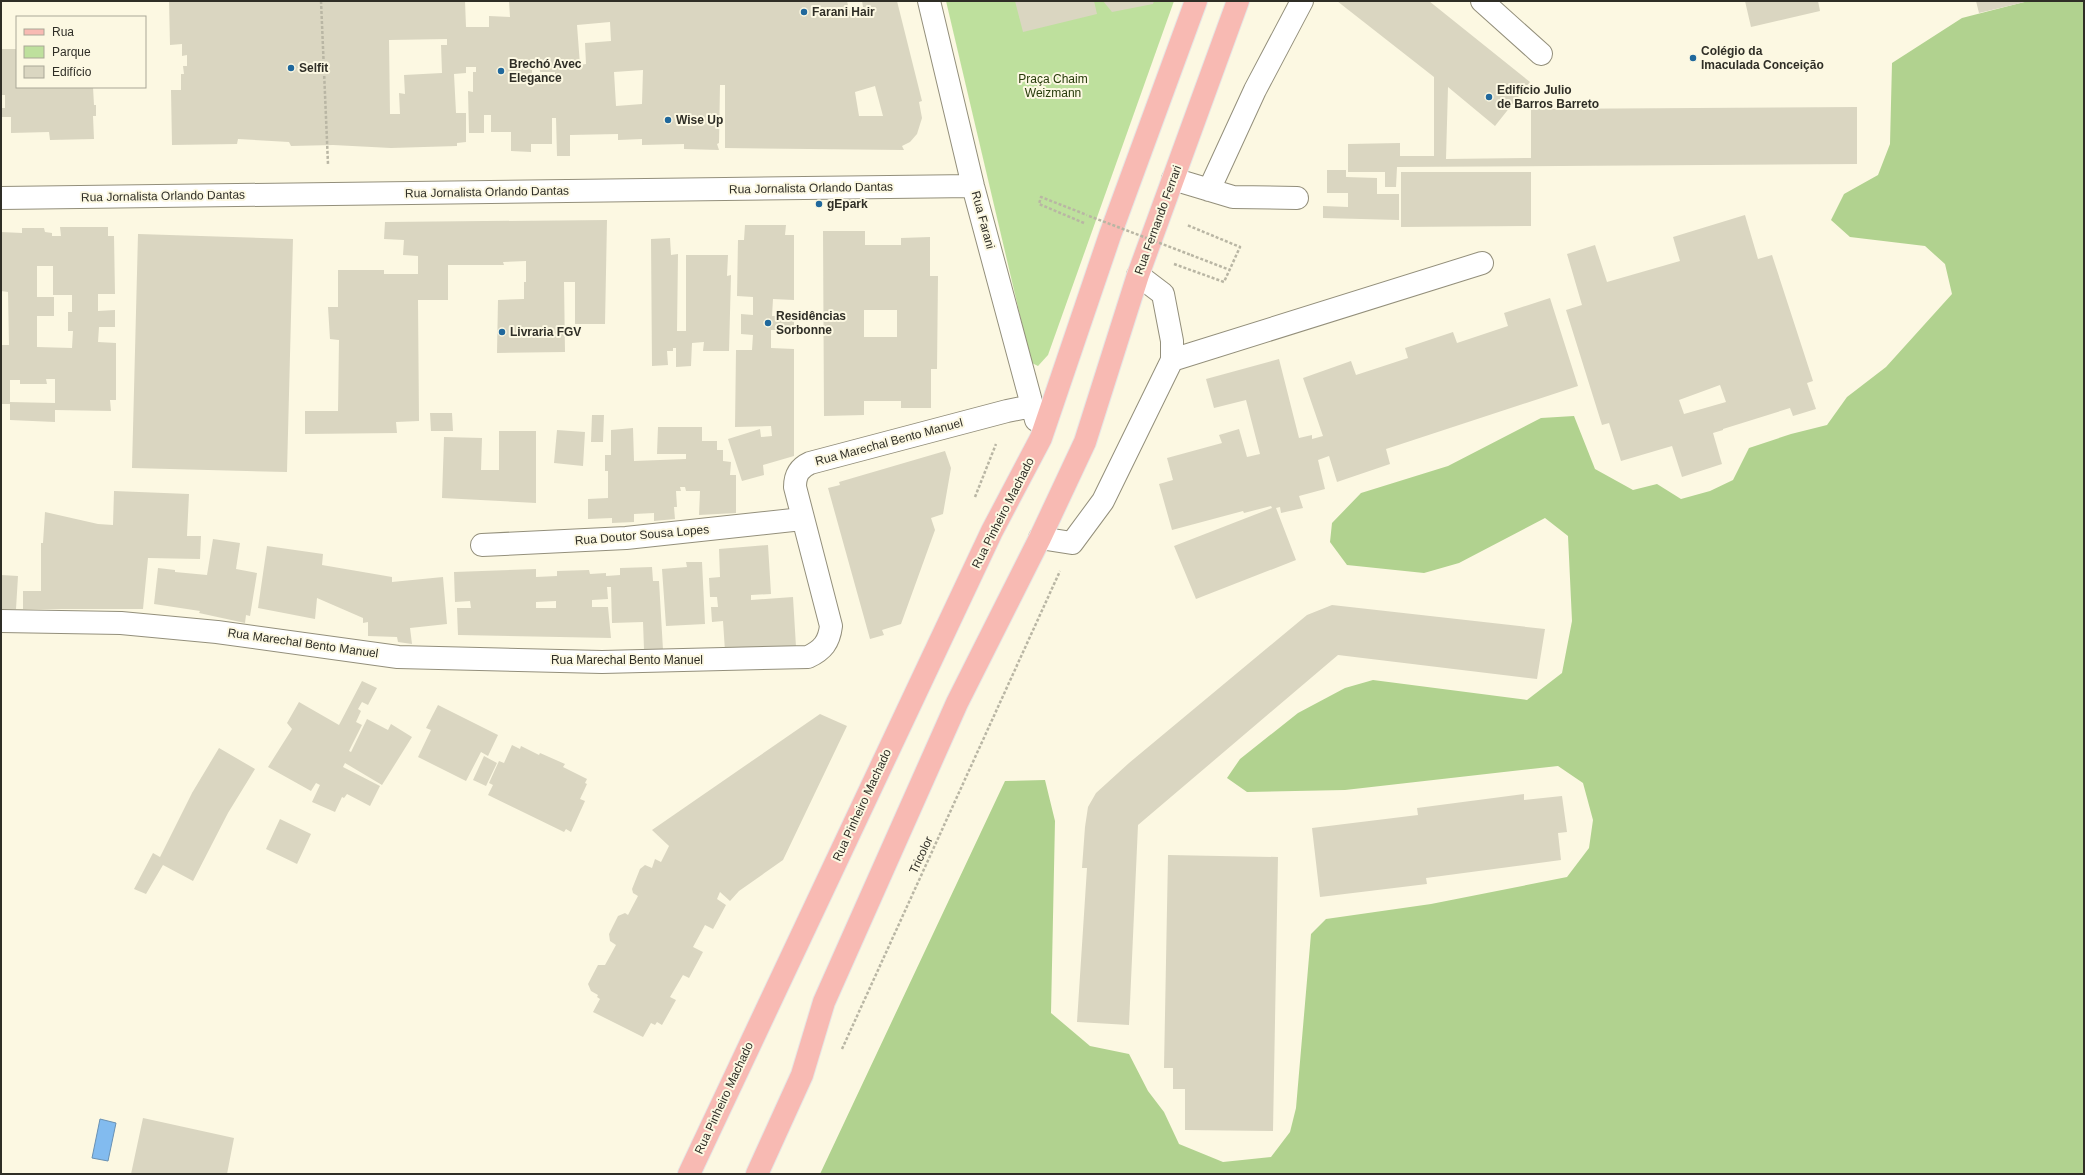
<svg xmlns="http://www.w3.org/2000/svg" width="2085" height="1175" viewBox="0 0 2085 1175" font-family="Helvetica,sans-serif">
<rect width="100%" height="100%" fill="#fcf8e2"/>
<path fill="#bee09d" d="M946 1H1174L1048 355 1038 366 1032 363 1030 358Z"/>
<path fill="#b1d28f" d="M2028 1H2084V1174H820L1005 781 1045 780 1055 821 1051 1013 1090 1046 1129 1054 1148 1091 1164 1112 1179 1144 1223 1162 1271 1157 1290 1132 1296 1108 1311 934 1326 919 1431 904 1567 877 1589 848 1593 820 1583 783 1558 766 1345 790 1247 792 1227 778 1240 759 1298 713 1345 688 1373 680 1527 700 1562 673 1572 621 1568 536 1545 518 1459 563 1424 573 1347 565 1330 542 1332 523 1361 493 1448 466 1541 418 1574 416 1595 469 1633 490 1657 484 1681 499 1710 491 1733 480 1749 448 1791 434 1827 425 1847 397 1886 367 1952 294 1945 264 1925 246 1850 237 1831 220 1844 194 1878 175 1890 144 1892 63 1962 18Z"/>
<path fill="#82bbef" stroke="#6991b3" d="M100 1119 116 1123 108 1161 92 1158Z"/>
<path fill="#dad6c1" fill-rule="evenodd" d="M169 1H465L466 27H489V16L510 17 509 1H847L849 10 863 7 862 1H897L922 101 919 102 922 118 917 134 910 142 902 146 904 150 725 148V85H720L719 143 717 144 719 150 684 149V144L642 145V139L618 140V134L570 135V156H557L556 118H552V144H531V152L511 151V132H491V115H484V133H469L468 91 473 92V72H476V67H466V73L454 74 456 113H466V142L457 143V146L391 148 333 145 291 146 289 142 238 139 237 144 172 145 171 90H181V74H184L183 66H187V55L182 56V44L170 45ZM610 22 611 41 585 43 586 64 580 65 577 25ZM447 39V45H441L442 73 404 75 405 94 399 93 400 114H390L389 40ZM532 66H540V72H555V77L541 78V84H532ZM643 70 642 104 616 106 614 72ZM875 86 883 116H859L855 92Z
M1015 1H1094L1097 14 1023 32Z
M1103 1H1154L1153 4 1112 12Z
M1337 1H1429L1530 82 1495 126 1448 87 1446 159 1531 158V109L1857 107V164L1397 167 1396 187H1385V172H1348V144L1400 143V156H1434V77Z
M1745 1H1818L1820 11 1751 27Z
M1976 1H2025V2L1979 13Z
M1 49H17V87H93L94 105H96V116H93L94 139 50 140 49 132 11 133V117H1V108H5V95H1Z
M1327 170H1346V177L1377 178V194H1399V220L1323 218V206L1348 207V193H1327Z
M1401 172H1531V226L1401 227Z
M1745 215 1758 259 1772 255 1813 381 1807 383 1816 409 1793 416 1790 408 1723 429V430L1713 433 1722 464 1682 477 1672 446 1621 461 1609 423 1602 425 1566 310 1582 305 1567 254 1595 245 1607 282 1680 261 1673 237ZM1720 385 1726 402 1684 414 1679 400Z
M607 220 605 324H575V282H564L565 352 497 353 498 300 524 299V282H526V261L503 262 504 265H448V300H418L419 421 396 422 397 433 305 434V411H338L339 340 330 339 328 307H338V270H384V274H418V256L403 255 404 240 384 239 385 222Z
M745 225H786L785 235H794V300L773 299 772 316H794V330H771V348L794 349V456L763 465 764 475 742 481 728 439 760 429 761 437 772 436 771 426 735 427 736 350H752L753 335 741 334V314L753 315V297L737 296 738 240H744Z
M60 227H108V236H114L115 294H98V311L115 310V327H99L98 342 116 343V400H110L111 411 55 410V422L10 420V404H1V345H9L8 292 1 291V232L22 233V228H44L45 232 52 233V236H61ZM37 266H53V295H72V312H68V331H73L72 348 37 347V316H54V297H37ZM46 379H55V403L10 402V380H20V384H47Z
M823 231H865V245H901V238L930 237V276H938L937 369H931V408H901V401H864V415L824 416ZM864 310H897V337H864Z
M138 234 293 239 287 472 132 468Z
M670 238 671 255 678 254 677 331H686V255H728L727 276 731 275 729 351H703L704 342 692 343 691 366 676 367V348H673V351H667L668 365 652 366 651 239Z
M1550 298 1578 386 1386 449 1390 464 1337 482 1329 456 1318 460 1325 489 1299 496 1303 508 1281 513 1280 507 1276 508 1296 560 1196 599 1174 546 1272 508 1271 506 1244 513 1243 511 1172 530 1159 484 1173 480 1167 458 1222 443 1219 435 1239 429 1247 457 1260 454 1246 400 1214 408 1206 379 1279 359 1299 438 1312 435V439L1323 436 1303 378 1351 361 1356 375 1408 358 1405 348 1453 332 1457 343 1508 326 1504 313Z
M430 413H452L453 431H431Z
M592 415H604L603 442H591Z
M658 427H702V441H717V450H723V461L731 462 730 475H736V513L699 515 700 491H686L685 487H680L681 491H676L677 507H674L675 519 654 521V513L634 514V522L612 523V518L588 519V499L608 498V471H605V455H611V430L633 428 634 461 686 459V454H657Z
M557 430 585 432 583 466 554 463Z
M499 431H536V503L442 498 444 437 482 438 481 470H499Z
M945 451 951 468 943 514 931 518 935 530 901 624 882 630 884 635 870 639 828 488 840 485 839 482Z
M114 491 189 494 187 536H201L200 559 148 558 143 609H23V591H41V543H43L45 512 98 524 113 525Z
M213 539 240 543 236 569 257 573 250 616 246 615 245 623 199 613 200 611 154 604 158 568 175 570V572L207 575Z
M768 545 771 594 751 595V600L793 597 796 647 725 651 723 621 712 622 711 607H718L717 597H710L709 578 720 577 719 549Z
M267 546 323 554 322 565 392 577V582L443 577 447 624 410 628 412 644 398 642 397 637 368 636V622L363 623V618L317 598 315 619 258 608Z
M686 562H702L705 624 666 626 662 569 687 567Z
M652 567 653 581H659L663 650 644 649 643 622 612 623 611 587H607L608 599 592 600V607H608L611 638 458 635 457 608H471L470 601 455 602 454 572 536 569V577L557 576V571L589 570 590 574 606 573V576L620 575V568ZM556 601V608H536V602Z
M1 575 18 576 16 609H1Z
M1332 605 1545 629 1537 679 1338 655 1138 825 1129 1025 1077 1022 1087 868H1082L1085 827 1088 807 1096 793 1129 763 1307 615Z
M362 681 377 688 368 705 362 702 358 709 361 711 356 722 362 725 349 751 351 752 367 719 388 730 391 724 412 737 382 785 345 763 343 767 380 786 370 806 347 794 344 798 342 797 335 812 312 802 320 785 316 783 311 791 268 767 292 729 287 723 299 702 339 725Z
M438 705 498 735 488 756 481 752 466 781 418 757 431 730 426 728Z
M820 714 847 726 783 860 739 891 730 901 720 892 717 899 726 905 713 929 705 925 693 947 703 952 689 978 683 975 670 997 676 1000 662 1025 657 1022 655 1025 651 1023 643 1037 593 1012 600 999 597 997 598 995 591 991 588 984 598 965H605L616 945 610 941 609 934 618 916 625 913 628 915 638 896 633 893 632 889 640 869 645 865 652 868 655 859 661 862 669 846 652 830Z
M512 745 520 749 521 746 539 755 540 753 565 764 563 767 587 779 585 783 587 784 580 799 585 801 571 832 566 829 564 832 488 795 493 785 489 783 499 761 504 763Z
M219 748 255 769 228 813 193 881 163 865 146 894 134 889 153 853 160 857 192 793Z
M484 756 497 763 486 786 473 780Z
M1524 794V800L1562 796 1567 832 1558 833 1561 860 1426 878 1427 884 1320 897 1312 828 1418 815 1417 808Z
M280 819 311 834 297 864 266 849Z
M1168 855 1278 857 1273 1131 1185 1130V1089H1173V1068H1164Z
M143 1118 234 1138 227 1174H131Z"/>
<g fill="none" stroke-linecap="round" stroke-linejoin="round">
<g stroke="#938f7b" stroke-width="24">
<path id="minor" d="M929 1 973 186 1036 420
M1482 1 1541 54
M1173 179 1233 197 1297 198
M1209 190 1255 90 1302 1
M1 198 973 186
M1172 360 1482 263
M1040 538 1072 543 1103 501 1172 360V341L1163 294 1138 275
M482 545 626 538 802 519
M1 621 121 623 217 632 398 657 602 662 808 657C823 650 829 642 831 626L795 487C795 475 799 468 810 463L1007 411 1032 406"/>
</g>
<g stroke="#e6e6e5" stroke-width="24">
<path id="major" d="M689 1174 992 531 1041 438 1110 235 1196 1
M757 1174 802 1075 824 1002 957 703 1040 538 1085 442 1138 275 1238 1"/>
</g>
<path stroke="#b9b6a4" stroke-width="2.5" stroke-dasharray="3 2" stroke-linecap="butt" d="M321 1 328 164
M1084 223 1039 204 1041 197 1087 215
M1191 255 1230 270
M1174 264 1224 282 1240 247 1187 225
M975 497 996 444
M842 1049 1060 571"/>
<use href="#minor" stroke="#fff" stroke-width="22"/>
<use href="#major" stroke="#f8bab3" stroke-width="22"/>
<path stroke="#b9b6a4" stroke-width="2.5" stroke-dasharray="3 2" stroke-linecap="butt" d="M1089 216 1191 255"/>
</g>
<g fill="#20689c" stroke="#fcf8e2" stroke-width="1.5">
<circle cx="804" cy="12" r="4"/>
<circle cx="1693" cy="58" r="4"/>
<circle cx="291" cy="68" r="4"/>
<circle cx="501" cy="71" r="4"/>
<circle cx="1489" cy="97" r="4"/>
<circle cx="668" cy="120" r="4"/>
<circle cx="819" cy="204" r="4"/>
<circle cx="768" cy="323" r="4"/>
<circle cx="502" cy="332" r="4"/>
</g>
<g text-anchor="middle" stroke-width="4" stroke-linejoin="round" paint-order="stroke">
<g font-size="12" font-weight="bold" fill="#2f2e26" stroke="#fcf8e2" text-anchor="start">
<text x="812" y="16">Farani Hair</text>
<text x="1701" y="55">Colégio da<tspan x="1701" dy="14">Imaculada Conceição</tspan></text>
<text x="509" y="68">Brechó Avec<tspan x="509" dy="14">Elegance</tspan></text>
<text x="299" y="72">Selfit</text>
<text x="1497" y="94">Edifício Julio<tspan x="1497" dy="14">de Barros Barreto</tspan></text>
<text x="676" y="124">Wise Up</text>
<text x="827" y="208">gEpark</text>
<text x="776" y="320">Residências<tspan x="776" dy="14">Sorbonne</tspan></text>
<text x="510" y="336">Livraria FGV</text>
</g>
<g font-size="12" fill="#273b0b" stroke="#fcf8e2">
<text x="1053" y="83">Praça Chaim<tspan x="1053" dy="14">Weizmann</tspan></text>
</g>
<g font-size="12" fill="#2f2e26" stroke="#fcf8e2">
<text transform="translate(811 188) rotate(-1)" y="4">Rua Jornalista Orlando Dantas</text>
<text transform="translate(487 192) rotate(-1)" y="4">Rua Jornalista Orlando Dantas</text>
<text transform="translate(163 196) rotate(-1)" y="4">Rua Jornalista Orlando Dantas</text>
<text transform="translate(983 220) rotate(75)" y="4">Rua Farani</text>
<text transform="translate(1158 220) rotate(-70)" y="4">Rua Fernando Ferrari</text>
<text transform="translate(889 442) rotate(-15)" y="4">Rua Marechal Bento Manuel</text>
<text transform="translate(1003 513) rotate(-63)" y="4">Rua Pinheiro Machado</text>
<text transform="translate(642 535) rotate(-5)" y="4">Rua Doutor Sousa Lopes</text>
<text transform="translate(303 643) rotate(8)" y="4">Rua Marechal Bento Manuel</text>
<text x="627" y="664">Rua Marechal Bento Manuel</text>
<text transform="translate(862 805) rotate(-65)" y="4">Rua Pinheiro Machado</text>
<text transform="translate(921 855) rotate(-65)" y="4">Tricolor</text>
<text transform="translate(724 1098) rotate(-65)" y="4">Rua Pinheiro Machado</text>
</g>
</g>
<rect width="2085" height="1175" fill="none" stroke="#2f2e26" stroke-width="4"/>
<rect x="16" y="16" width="130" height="72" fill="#fcf8e2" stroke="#aaa797"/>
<rect x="24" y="29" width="20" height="6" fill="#f8bab3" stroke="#aaa797"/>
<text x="52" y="36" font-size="12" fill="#2f2e26">Rua</text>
<rect x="24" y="46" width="20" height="12" fill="#bee09d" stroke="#aaa797"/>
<text x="52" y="56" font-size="12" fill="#2f2e26">Parque</text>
<rect x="24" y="66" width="20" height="12" fill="#dad6c1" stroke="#aaa797"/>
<text x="52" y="76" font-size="12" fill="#2f2e26">Edifício</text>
</svg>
